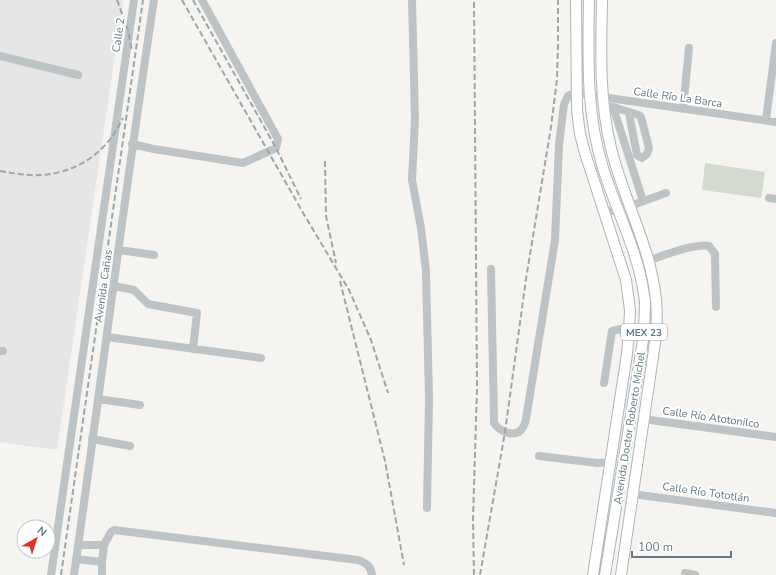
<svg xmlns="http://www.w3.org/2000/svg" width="776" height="575" viewBox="0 0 776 575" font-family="'Nunito Sans',sans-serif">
<rect width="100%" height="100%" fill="#f5f4f1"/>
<path fill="#e5e6e5" d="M0 0H123L57 450 0 442Z"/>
<path fill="#d5dad0" d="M705 163 765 172 761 198 702 190Z"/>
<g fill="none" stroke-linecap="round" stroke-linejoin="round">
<g stroke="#afb5b8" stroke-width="12">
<path id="major" d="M576 0 577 110 580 134 585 153 626 280 630 310 629 331 627 354 593 575
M589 0C588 57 586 113 603 168 615 207 634 243 642 283 643 289 644 295 645 301 645 312 644 323 644 334L605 575
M602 0C601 50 599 100 611 148 623 199 651 247 656 300 657 312 657 324 656 336L621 575"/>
</g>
<path stroke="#bec3c5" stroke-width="8" d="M412 0 415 119 412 180 421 228 426 271 429 398 427 508
M0 56 78 75
M610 107H613L643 201
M613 107 639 115 641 117 649 148 647 154 642 158 637 155 629 113
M683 109 689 48
M766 120 776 43
M132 144 154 149 243 163 276 148 278 139 202 0
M769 198 776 199
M604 212 619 210 666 193
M119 250 154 255
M648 261C661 256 695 243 709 246L715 254 716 307
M491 269 494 423C499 431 512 437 520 431 524 428 525 423 526 419L555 240 559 145 564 104 568 96 577 92 602 97 776 122
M114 286 134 290 148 304 197 313 193 349
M107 337 261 358
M0 351H3
M604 383 612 331 621 329 644 334
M98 399 140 405
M643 419 776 437
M92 439 130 446
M539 456 597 463 610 462
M632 494 776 513
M78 545H104L111 532 114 530 358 560C366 563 371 566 372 575
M76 559 102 562V575
M102 562 104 545
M685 573 695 575
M51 575 134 0
M74 575C101 383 125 191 154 0"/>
<use href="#major" stroke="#fff" stroke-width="10"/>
<path stroke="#9da6a9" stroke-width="2" stroke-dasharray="6 3" stroke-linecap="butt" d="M117 0 128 30 132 51
M182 0 302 211 349 290 371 340 388 393
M193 0 276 148 301 199
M325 161 326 216 336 263
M0 171C13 173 27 176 40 175 78 173 107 152 123 118
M340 281 385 461 404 565
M61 575 143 0
M474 575 473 519 477 388 474 0
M480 575 505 432 526 279 551 127 557 79 558 45V0"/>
</g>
<g text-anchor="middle" stroke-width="4" stroke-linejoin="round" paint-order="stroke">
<rect fill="#fff" stroke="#92a1a8" stroke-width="1" x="621" y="324" width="46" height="16" rx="3"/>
<g font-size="10" font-weight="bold" fill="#647982">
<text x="644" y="336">MEX 23</text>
</g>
<g font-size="11" fill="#647982" stroke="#fff">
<text transform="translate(118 35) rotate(-82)" y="4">Calle 2</text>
<text transform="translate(678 97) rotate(8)" y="4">Calle Río La Barca</text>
<text transform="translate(103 286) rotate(-82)" y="4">Avenida Cañas</text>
<text transform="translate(711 417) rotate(8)" y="4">Calle Río Atotonilco</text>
<text transform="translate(629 428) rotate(-81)" y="4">Avenida Doctor Roberto Michel</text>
<text transform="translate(706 492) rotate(8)" y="4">Calle Río Tototlán</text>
</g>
</g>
<g transform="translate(36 539) rotate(39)"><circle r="19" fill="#ffffff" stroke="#c1c9cd"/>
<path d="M0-3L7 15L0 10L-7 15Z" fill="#e03326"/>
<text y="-6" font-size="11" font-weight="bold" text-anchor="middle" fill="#647982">N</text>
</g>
<path d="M632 551v6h99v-6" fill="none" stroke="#647982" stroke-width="2"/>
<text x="638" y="551" font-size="12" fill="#647982" stroke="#ffffff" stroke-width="3" paint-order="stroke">100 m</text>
</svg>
